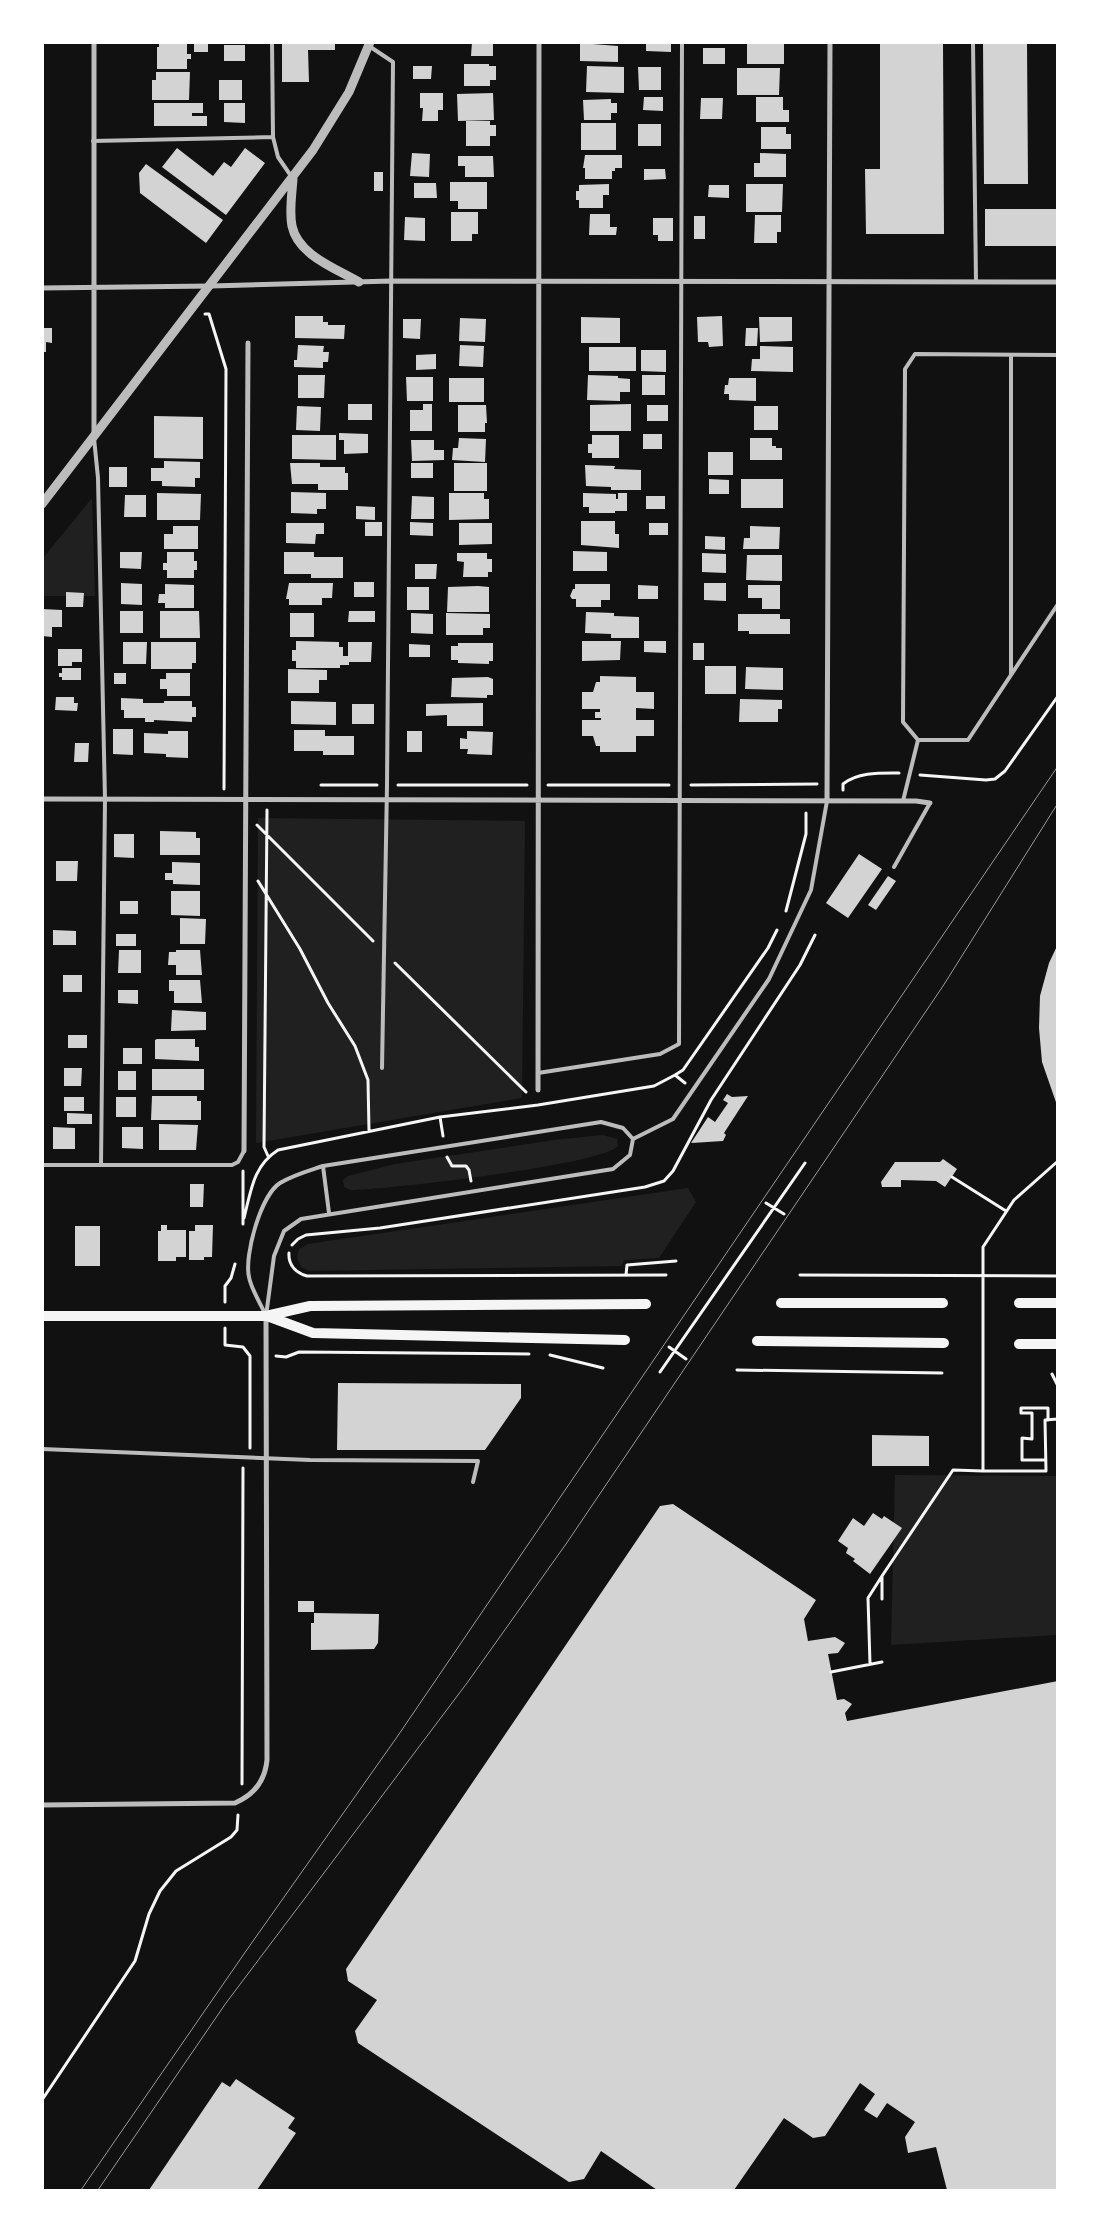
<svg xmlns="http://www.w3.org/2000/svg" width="1100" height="2233" viewBox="0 0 1100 2233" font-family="'Work Sans',sans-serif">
<rect width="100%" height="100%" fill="#111"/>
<path fill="#202020" d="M92 498 95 596H43V558Z
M258 818 525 821 522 1098 256 1143Z
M603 1135 617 1139 618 1146C601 1165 385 1190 350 1190L344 1187 343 1180 348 1176 395 1164 554 1140Z
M688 1188 696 1202 659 1258 624 1260 621 1266 310 1271 301 1267 297 1258 299 1249 308 1244Z
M895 1475 1057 1476V1635L891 1645Z"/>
<path fill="#d3d3d3" d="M282 42H335V50H308L309 82H282Z
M472 42H493V56H471Z
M646 42H671V52L646 51Z
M747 42H784V64H747Z
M880 42H943L944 234H866L865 169H880Z
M983 42H1027L1028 184H984Z
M159 43 187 44V54H191V59H187V69H157V47H159Z
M194 43H208V52H194Z
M580 43 618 46V62L580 61Z
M224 45H245V61H224Z
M703 48H725V64H703Z
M464 64H489V66H496V80H490V86H464Z
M413 66H432L431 79H413Z
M587 66 624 67V93L586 92Z
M638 67H661V90H639Z
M737 68H780L779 95H737Z
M156 72H190L189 100H152V80H156Z
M219 80H242V100H219Z
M420 93H443V110H438V121H422L423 108H420Z
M493 93 494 120 458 121 457 94Z
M644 97H663V111L643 110Z
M756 97H783V110H789V122H756Z
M701 98H723L722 119H700Z
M611 99V103H617V113H611V120H584L583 100Z
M154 103H203V113H192V116H207V126H154Z
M224 103H245V123L224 122Z
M466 121H490V125H496V136H490V146H466Z
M581 123H616V150H581Z
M638 124H661V146H638Z
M761 127H786V134H791V149H761Z
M177 148 213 176 224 162 231 167 245 148 265 163 226 215 162 167Z
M412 153 430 154 429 177 410 176Z
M760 153 786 154V177H754V163H760Z
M585 155H622V168H615V171H612V179H585V168H583Z
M458 156H493L494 177H465V166H458Z
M146 164 223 220 206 243 140 193 139 173Z
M644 169H665L666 179 644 180Z
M374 172H383V191H374Z
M450 182H487V209H458V201H450Z
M414 183H436L437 198H414Z
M609 184V195H603V208H579V200H576V191H579V185Z
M746 184H783L782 212H746Z
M709 185H729V198L708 197Z
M985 209H1058V246H985Z
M451 212H478V234H472V241H451Z
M590 214H610V227H617L616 235H589Z
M755 215H781V232H777V243H754Z
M694 216H705V239H694Z
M405 217 425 218V241L404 240Z
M653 218H673V241H658V235H653Z
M295 316H323V322H328V325H345L344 339 295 338Z
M722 316 723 346 709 347 708 342H698L697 317Z
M581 317 620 318V343H581Z
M759 317H792V341L760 342Z
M460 318 486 319 485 342 459 341Z
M403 319H421L420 339 403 338Z
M42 328H52V343L46 342V352H42Z
M746 328H758L757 346H745Z
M298 345 324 346 323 352H329L328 362H323V368L294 367V360H297Z
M460 345 484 346 483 367 459 366Z
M760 346 793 347V372L751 371 752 359H760Z
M589 347H636V371H589Z
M641 350H666V372L641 371Z
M436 354V369L416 370V355Z
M298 375H325L324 398H298Z
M588 375 618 376V378L630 379V392H620V401L587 400Z
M642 375H665V395H642Z
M406 377H433V401H407Z
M449 378H484V402H449Z
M729 378H756V401L729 400V394H724L725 385H728Z
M348 404H372V420H348Z
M423 404H432V431H410V410H423Z
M631 404V431H590V405Z
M458 405H486L487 423H485V432H458Z
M647 405H668V421H647Z
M297 406 321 407 320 431 296 430Z
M754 406H778V430H754Z
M154 416 203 417V459L154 458Z
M339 433 368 434V453L344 454V440H339Z
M643 434H662V449H643Z
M292 435H336V460L292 459Z
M592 435H619V458H592V453H588V444H592Z
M459 438 486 439 485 462 452 460 453 448H458Z
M750 438H772V446H776V448H782V460H750Z
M411 440H434V450H444V460L412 461Z
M708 452H733V475H708Z
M164 461 200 462V478H195V487L162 486V481H151V468H164Z
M290 463H320V467H345V473H348V490H318V484H292Z
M411 463H433V478H411Z
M454 463H487V491H454Z
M585 465 615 466 614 469 641 470V490H611V487L586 486Z
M109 467H127V487H109Z
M709 479 729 480V494H709Z
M741 479H783V508H741Z
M291 492 326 493V509H317V514L291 513Z
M157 493 201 494 200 520H157Z
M449 493H484V499H489V519L449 520Z
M583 493 616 494V499H618V493H627V511H615V513H589V507H583Z
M125 495H146V517H124Z
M412 496 434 497V519H411Z
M646 496H665V509H646Z
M356 506 375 507V520L356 519Z
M581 521H615V534H619V548L581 545Z
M365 522H382V536H365Z
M410 522 433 523V536L410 535Z
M286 523H324V534H316L315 544 286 543Z
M459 523H492V544L459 545Z
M649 523H668V535H649Z
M173 526H198V549H164V534H173Z
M750 526 780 527 779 549H743L744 538H750Z
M705 536 725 537V550L705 549Z
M573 551 607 552V571H573Z
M120 552H142L141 569 120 568Z
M167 552H194V561H197V570H194V578H167V570H163V563H167Z
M284 552H314V557H343V578H311V574H284Z
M457 553H487V559H492V572H488V577H463L464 562 457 561Z
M702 553 726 554V573L702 572Z
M747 555H782V581L746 580Z
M415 564H437L436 579H415Z
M354 582H374V597H354Z
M121 583 142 584V605L121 604Z
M289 583H333L332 598H322V605H289V599H286Z
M704 583H726V601L704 600Z
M165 584 194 585V608H165V603H158L159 594H165Z
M575 584H610V600H601V607H576V599H572L570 596 573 589H575Z
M638 585 658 586V599H638Z
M748 585H780V609H762V598H748Z
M478 586 489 587V612H447L448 587Z
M407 587H429V610H407Z
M66 592 84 593 83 607H66Z
M42 609 62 610V627H52V637L42 636Z
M120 611H143V633H120Z
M160 611H199L200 638H160Z
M349 611H375V622H348Z
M586 612 614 613V616L639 617V638H611V634L585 633Z
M290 613H314V637H290Z
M411 613 433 614V634L411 633Z
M446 613 490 614V628H483V635H446Z
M738 614H780V619H790V634H749V631H738Z
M296 641 339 642V647H343V656H348V642H372L371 662H349V665H340V668H296V661H292V650H296Z
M582 641H621L620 660 582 661Z
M644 641H666V653L644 652Z
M123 642H147L146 664H123Z
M151 642H196V663H192V669H151Z
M458 643H493V661H489V664L458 663V660H451V646H458Z
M693 643H704V660H693Z
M409 644 430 645V657H409Z
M58 649H82V662H72V666H58Z
M705 666H736V694H705Z
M746 667 783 668V690L745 689Z
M62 668H81V680H62V677H59V673H62Z
M288 669 327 670V680H319V693H288Z
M114 673H126V684H114Z
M166 673H190V696H167V689H160V679H166Z
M600 676 636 677V692H654V709L636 708V720H654V736H636V752H600V746H596L593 736H582V720H601V718H595V712H600V709H582V692H593L596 682H600Z
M488 677 493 679V695H487V698L451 697 452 678Z
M56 697H74V703H78L77 711 55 710Z
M121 698 143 699V703H164V701H192V707H196V717H192V722L154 720V722H145V718H124V710H121Z
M740 699 782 700V709H778V722H739Z
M291 701 336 702V725L291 724Z
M483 703V726H447V715L426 716V704Z
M352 704H374V724H352Z
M113 729H133V755L113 754Z
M294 730H325V736H354V755H323V751H294Z
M168 731H188V758L166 757V754L144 753V733L168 734Z
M407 731H422V752H407Z
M467 731 493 732 492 755 467 754 468 749H460V738L467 739Z
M75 743H89L88 762H74Z
M160 831 196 832V838H200V855H160Z
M114 834H134V858L114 857Z
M859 854 882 869 848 918 826 903Z
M56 861H78L77 881H56Z
M172 862 200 863V885L173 884V880H165V873H172Z
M888 876 896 881 876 910 868 905Z
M171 891H200V916L171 915Z
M120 901H138V914H120Z
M180 918 206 919 205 944H180Z
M53 930 76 931V945H53Z
M116 934H136V946H116Z
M1058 944V1108L1042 1062 1039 1028 1040 996 1049 963Z
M119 950H141V973H118Z
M176 950H200L202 975H176V965H168L169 952H176Z
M63 975H82V992H63Z
M169 980H200L202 1003H174V991H169Z
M118 990H138V1004L118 1003Z
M172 1010 206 1012V1030L171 1031Z
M68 1035H87V1048H68Z
M157 1039H195V1047H199V1061L155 1059V1040Z
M123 1048H142V1064H123Z
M64 1068H82L81 1086H64Z
M152 1069H204V1090H152Z
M118 1071H136V1090H118Z
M727 1094 732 1097 748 1096 724 1133 726 1135 723 1141 691 1143 708 1117 715 1122 728 1103 723 1100Z
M152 1096H197V1101H201V1120H151Z
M64 1097H84V1111H64Z
M116 1097H136V1117H116Z
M67 1113 92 1114V1124H67Z
M159 1124 198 1125 196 1150H159Z
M53 1127 75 1128V1149H53Z
M122 1127H143V1149L122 1148Z
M943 1159 957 1169 945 1187 936 1181 901 1180V1187H882L881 1182 895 1162H940Z
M190 1184H204L203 1207H190Z
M161 1225H167V1230H186V1257H176V1261H158V1231H161Z
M195 1225H213L212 1257H204V1260H189V1231H195Z
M75 1226H100V1266H75Z
M338 1383 521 1384V1398L485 1450H337Z
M872 1435 929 1436V1466H872Z
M673 1504 816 1600 804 1619 808 1641 835 1637 845 1643 838 1653 828 1654 837 1700 844 1699 852 1704 845 1713 847 1721 1058 1681V2190H947L936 2147 908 2153 905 2137 915 2122 887 2103 877 2118 864 2110 875 2094 860 2083 825 2136 813 2138 784 2118 734 2190H657L601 2151 584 2179 569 2182 358 2043 355 2031 377 2000 348 1981 346 1969 660 1506Z
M873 1513 882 1519 884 1516 902 1528 870 1574 853 1561 855 1559 846 1553 848 1548 838 1541 853 1518 864 1526Z
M298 1601H314V1612H298Z
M314 1613 379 1614 378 1643 374 1649 311 1650V1623H314Z
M236 2079 295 2118 288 2128 296 2133 257 2190H149L222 2082 230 2087Z"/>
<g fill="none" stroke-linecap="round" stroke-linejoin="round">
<path stroke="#f5f5f5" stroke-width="3" d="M205 314H209L226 369 224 789
M920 775 986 780 995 779 1005 771 1058 696
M321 785H377
M398 785H527
M548 785H669
M691 785 817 784
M843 790V784C858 772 880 773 899 773
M267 810 264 1147 268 1156
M257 825 373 941
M258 881 300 949 328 1003 355 1046 368 1080 369 1131
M786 911 806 834V813
M395 963 526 1092
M685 1083 675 1075 683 1070 768 948 777 930
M440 1117 443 1136
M447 1157 452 1166H466L469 1170 471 1181
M952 1177 1006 1211
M766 1203 784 1214
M244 1218C251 1191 253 1166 278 1150L440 1117 538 1105 654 1086 675 1075
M243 1224V1171
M292 1245 298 1239 306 1235 380 1228 645 1187 664 1181 673 1171 711 1100 800 965 815 935
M289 1253C288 1265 296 1273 307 1276L666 1275
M626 1275 627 1265 676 1261
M800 1275 1058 1276
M225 1302V1286L231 1278 235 1264
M225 1328V1345L243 1347 250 1356V1448
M669 1347 686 1359
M550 1355 603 1368
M276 1356 286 1357 299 1352 529 1354
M737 1370 942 1373
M660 1372 805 1163
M1052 1374 1058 1386
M1046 1460H1022V1438L1032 1439V1413H1021V1408H1048V1420
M983 1471H1046L1045 1420 1058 1419
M882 1599V1576L953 1470 983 1471V1247L1014 1200 1058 1161
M870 1664 868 1598 882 1576
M831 1672 882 1662
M242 1784 243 1468
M42 2100 135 1961 149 1914 160 1891 176 1871 231 1837 237 1830 238 1815"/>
<path stroke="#bcbcbc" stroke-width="4" d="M272 42 273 137 278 157 291 176
M973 42 976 282
M369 46 393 62 387 785 382 1068
M93 141 273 137
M1011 355V675
M94 438 98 478 105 799 101 1165
M918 740 903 722 905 369 915 354 1058 355
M903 801 918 740H968L1058 604
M894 867 930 803
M538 1073 660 1054 679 1044 682 42
M601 1122 623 1128 633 1139 630 1155 613 1169 301 1219 284 1231 274 1256 266 1316C261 1304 251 1289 249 1277 244 1255 261 1195 280 1183 293 1175 308 1171 323 1166Z
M633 1139 673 1119 769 979 811 890 827 801
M42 1165H232L238 1162 244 1151
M323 1166 329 1213
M42 1449 310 1460 478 1461 473 1482"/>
<path stroke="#bcbcbc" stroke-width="5" d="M94 42V434
M42 288 211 286 391 281 1058 282
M42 799 916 801 930 803
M827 801 830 42
M538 1090 539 42
M244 1151 248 343
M42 1805 235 1803C254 1795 265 1780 267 1760L266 1316"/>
<path stroke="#bcbcbc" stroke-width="9" d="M293 179C292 194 289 211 292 226 298 255 335 268 359 282
M42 504 313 150 349 92 370 42"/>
<path stroke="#f5f5f5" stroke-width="10" d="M781 1303H943
M1019 1303H1058
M42 1316H266L310 1306 646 1304
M267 1316 313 1333 625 1340
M757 1341 944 1343
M1019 1344H1058"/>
<path stroke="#9a9a9a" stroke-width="1" d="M81 2190 246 1951 397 1737 1058 766
M98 2190 226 2003 467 1683 566 1544 943 986 1058 803"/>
</g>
<rect width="1100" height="2233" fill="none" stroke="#ffffff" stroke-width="88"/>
</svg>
